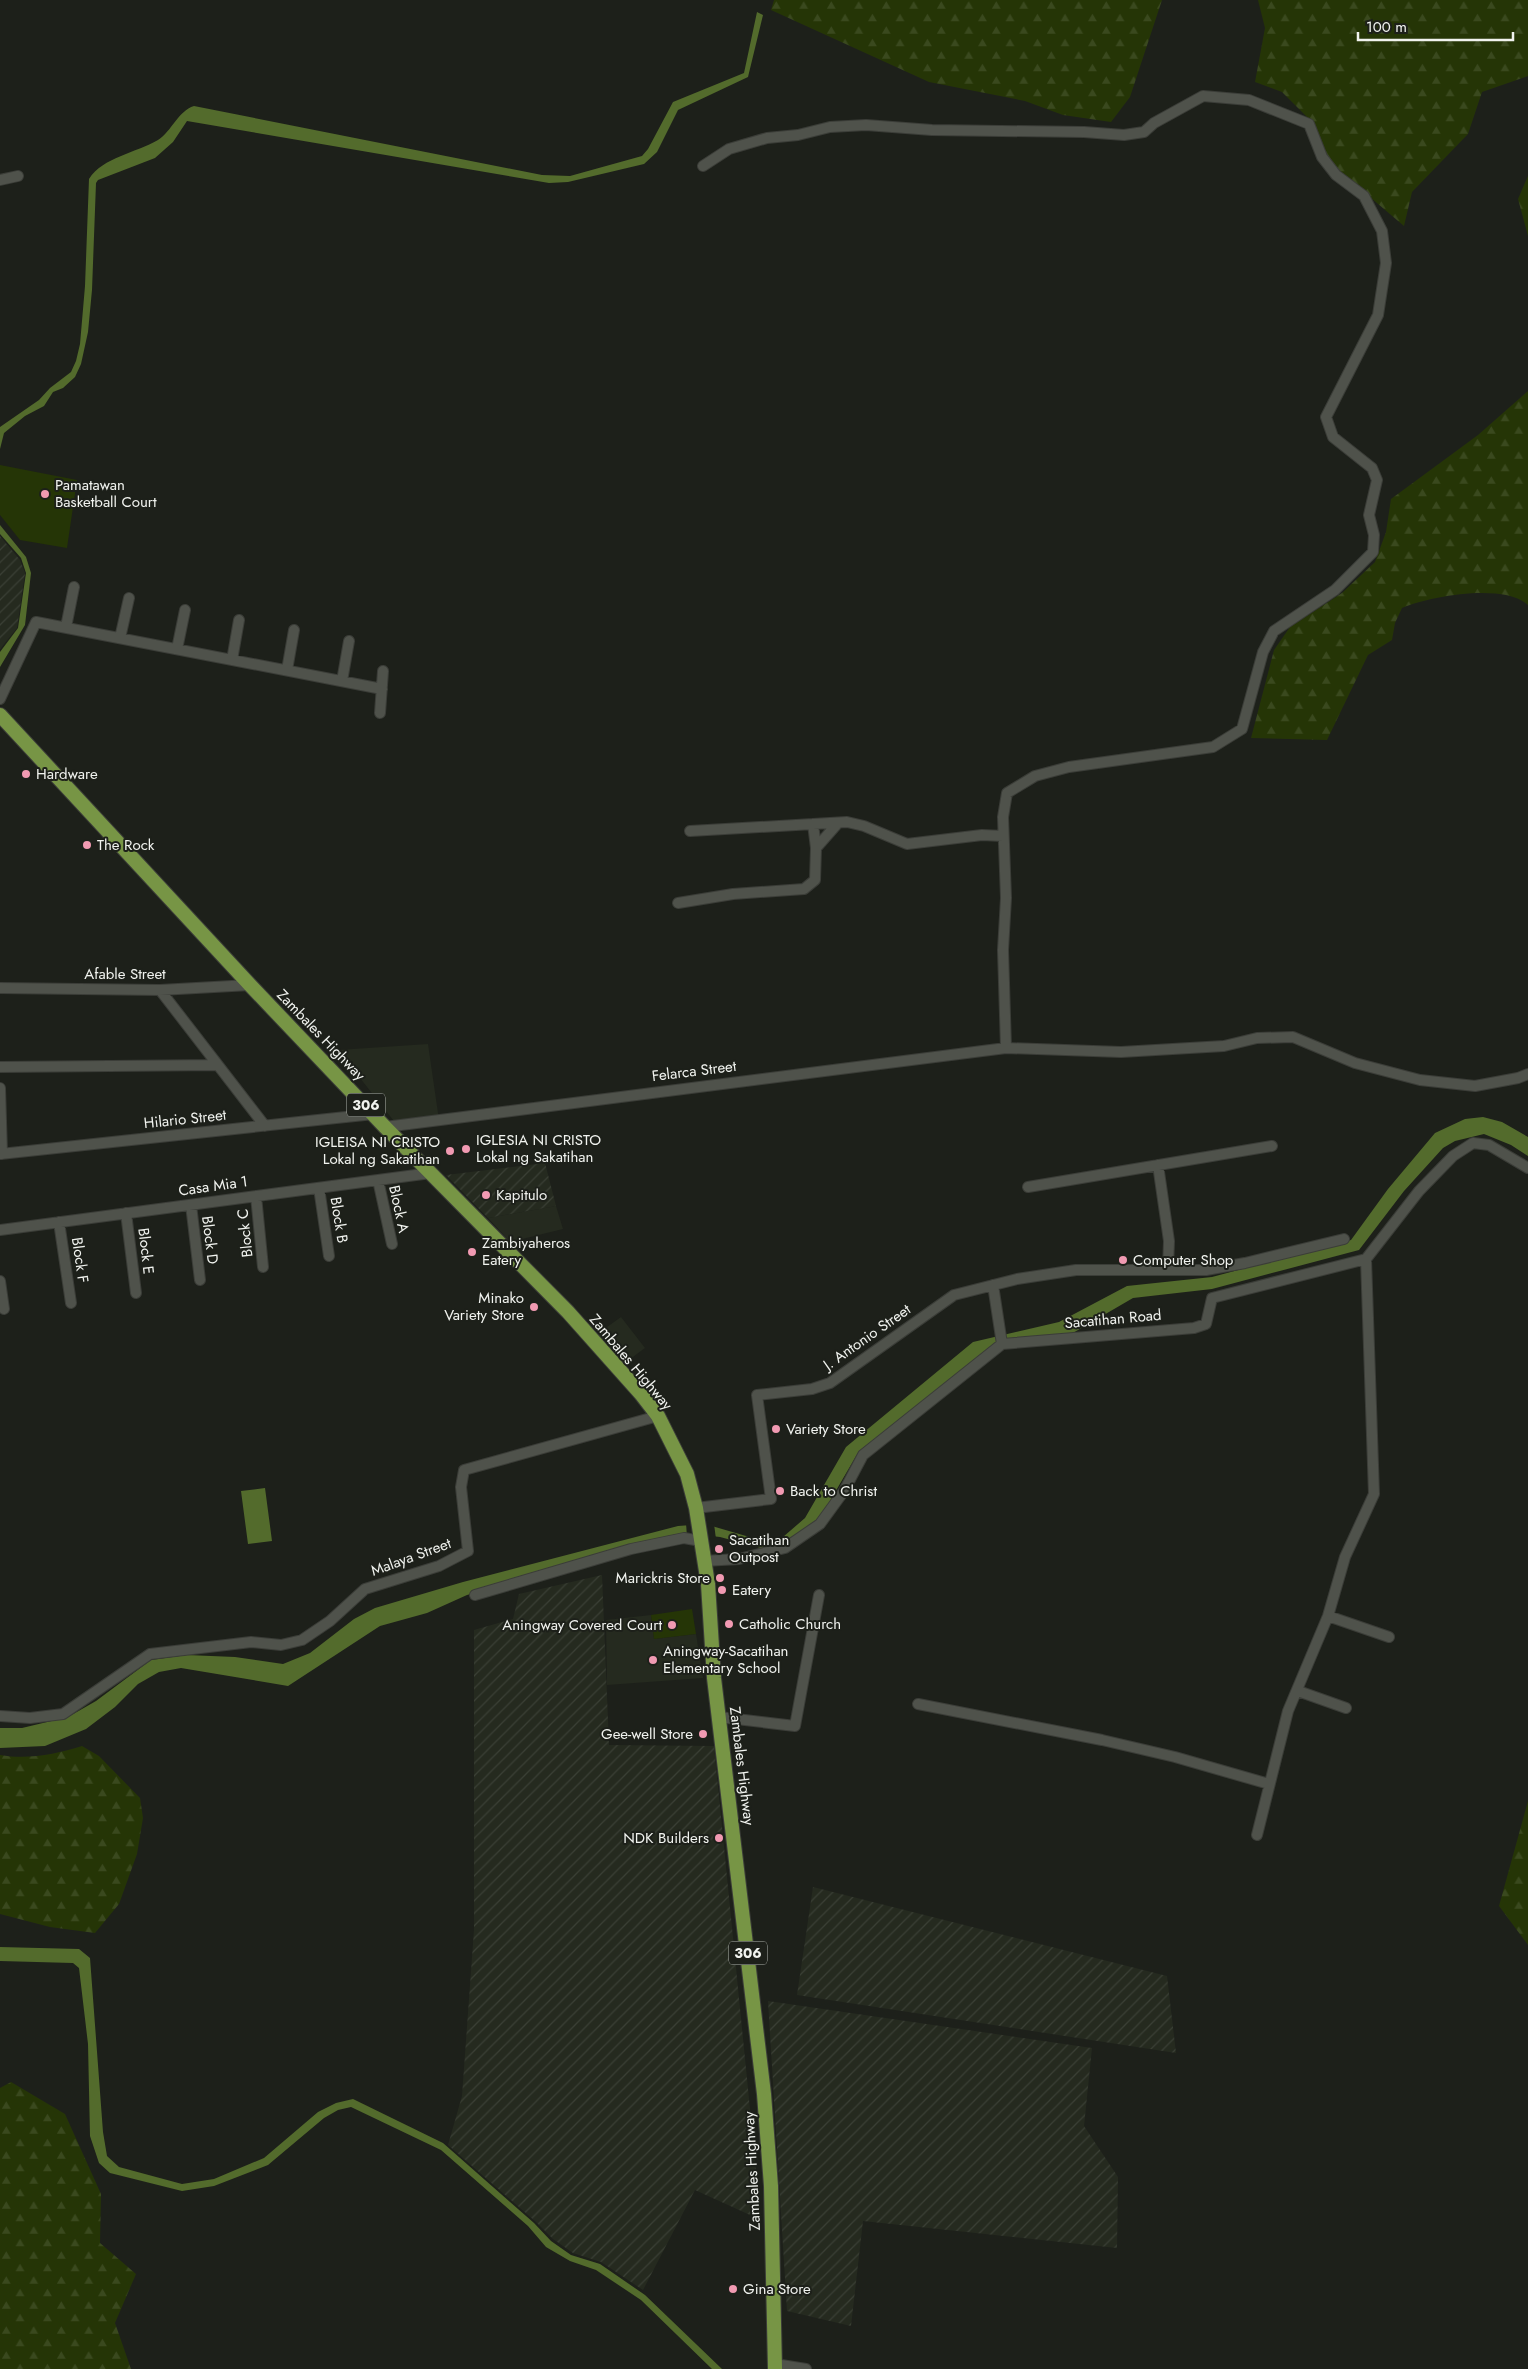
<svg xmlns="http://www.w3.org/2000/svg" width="1528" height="2369" viewBox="0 0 1528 2369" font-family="Jost,sans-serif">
<defs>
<pattern id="industrial-furrows" width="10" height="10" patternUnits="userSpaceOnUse" patternTransform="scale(1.25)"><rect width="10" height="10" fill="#252a1f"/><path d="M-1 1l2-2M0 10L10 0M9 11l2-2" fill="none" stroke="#3a3f35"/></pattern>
<pattern id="forest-firs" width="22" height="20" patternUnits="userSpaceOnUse" patternTransform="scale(1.25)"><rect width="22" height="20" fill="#253506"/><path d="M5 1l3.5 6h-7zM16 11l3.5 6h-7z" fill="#3a491e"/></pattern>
</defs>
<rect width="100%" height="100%" fill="#1d201a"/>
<path fill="#252a1f" d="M428 1044 439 1120 397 1125 338 1050Z
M556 1206 563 1229 510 1242 488 1218Z
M621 1317 645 1348 622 1365 596 1335Z
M651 1615 654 1639 696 1634 703 1678 607 1685 606 1620Z"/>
<path fill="url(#industrial-furrows)" d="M0 536 20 560 25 573 17 628 0 649Z
M545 1163 556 1206 488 1218 446 1175Z
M602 1575 609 1745 714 1746 761 2220 695 2190 643 2290 601 2262 573 2253 553 2239 536 2222 448 2145 462 2096 474 1930V1630L513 1619 519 1594Z
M813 1887 1167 1976 1176 2053 797 1995Z
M768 2001 1092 2048 1084 2126 1118 2177 1117 2248 863 2221 851 2326 787 2311Z"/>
<path fill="url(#forest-firs)" d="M774 0H1162L1130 97 1111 122 1063 115 1025 101 929 82 771 10Z
M1258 0H1528V76L1482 92 1468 134 1412 192 1404 226 1331 164 1315 125 1282 92 1255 82 1265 28Z
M1528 176V236L1518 199Z
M1528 391V605C1504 583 1431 596 1402 608L1395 623 1392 640 1368 655 1327 740 1251 738 1274 650 1290 627 1342 593 1375 562 1386 532 1391 499 1478 435Z
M82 1746 99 1756 140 1798 143 1818 137 1854 119 1904 95 1933 50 1927 0 1914V1755C28 1760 56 1754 82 1746Z
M1528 1801V1945L1499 1906Z
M11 2082 65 2114 101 2194 100 2243 136 2274 115 2323 131 2369H0V2088Z"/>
<path fill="#253506" d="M0 465 77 480 67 548 20 540 0 515Z
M692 1609 696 1634 654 1639 651 1615Z"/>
<path fill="#536b2c" d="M757 12 763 15 748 77 678 110 657 152 644 164 568 182 549 183 187 121 173 142 155 158 98 180 96 183 92 290 88 332 81 364 75 377 63 388 53 392 44 406 25 416 4 433 0 449V427L39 400 50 388 71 372 76 361 80 344 85 286 89 179C103 157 136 153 158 140 172 131 178 111 194 106L542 175 570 176 642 156 648 149 673 102 744 73Z
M0 525 26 557 31 573 25 625 0 667V652L18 628 26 573 21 558 0 534Z
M1483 1117 1502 1122 1528 1137V1156L1511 1145 1484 1134 1455 1141 1443 1148 1404 1191 1359 1250 1212 1289 1133 1298 1066 1337 991 1350 859 1451 816 1525 785 1546 761 1548 720 1537 703 1535 570 1566 467 1595 427 1613 380 1626 288 1686 181 1668 159 1672 138 1684 115 1707 86 1729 45 1746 0 1748V1728H22L68 1717 96 1701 151 1660 187 1655 235 1657 283 1664 310 1653 354 1619 375 1608 463 1582 678 1526 705 1524 767 1542 783 1537 805 1518 846 1447 973 1342 1059 1322 1127 1286 1212 1277 1351 1240 1388 1189 1435 1133 1465 1119Z
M265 1488 272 1541 248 1544 241 1491Z
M0 1947 79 1949 90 1958 103 2132 107 2156 119 2167 182 2184 214 2179 264 2158 318 2112 336 2103 353 2099 443 2143 534 2223 551 2241 571 2255 600 2264 645 2295 722 2369H712L641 2300 596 2270 570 2261 546 2247 528 2226 441 2150 351 2107 338 2110 324 2118 268 2165 214 2186 182 2191 110 2173 99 2163 90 2136 88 2044 79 1968 73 1963 0 1961Z"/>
<path fill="#1d201a" d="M705 1522 714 1524 716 1539 687 1537 686 1523Z"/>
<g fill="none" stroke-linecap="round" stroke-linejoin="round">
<g stroke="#3b3d38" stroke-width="12">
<path id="minor" d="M703 166 729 149 767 138 798 135 830 127 866 125 932 130 1084 132 1124 135 1144 132 1154 123 1203 96 1249 100 1309 124 1322 157 1336 175 1364 196 1382 231 1386 263 1378 315 1326 417 1333 437 1372 468 1377 480 1369 515 1374 535 1373 552 1335 590 1274 631 1263 652 1242 729 1213 747 1069 767 1035 776 1007 793 1003 817 1006 898 1003 950 1006 1048
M0 180 18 176
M66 627 74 587
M120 638 129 598
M177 649 185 610
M232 660 239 620
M287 670 294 630
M342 681 349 641
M0 699 36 622 382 689
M380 713 383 671
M690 831 813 824
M816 848 838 823
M678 903 733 894 804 889 815 880 816 848 813 824 847 822 864 826 907 844 982 835 1003 836
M0 988 160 990 250 985
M160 990 265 1126
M0 1067 218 1065
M0 1088 2 1154
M385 1127 1006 1048 1121 1052 1224 1046 1257 1038 1293 1037 1355 1063 1420 1080 1475 1086 1518 1078 1528 1074
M0 1154 374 1114
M1158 1165 1169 1241 1168 1269
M378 1180 392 1244
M1028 1187 1272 1146
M319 1188 329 1256
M256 1196 263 1267
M191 1205 200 1280
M126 1213 136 1293
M59 1222 71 1303
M0 1230 431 1173
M0 1281 4 1309
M993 1285 1002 1344
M696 1508 771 1499 757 1395 812 1389 830 1383 954 1295 1017 1279 1076 1270H1206L1245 1263 1344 1239
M704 1561 739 1559 785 1548 820 1524 844 1491 863 1455 1002 1344 1194 1328 1206 1324 1212 1298 1366 1259 1419 1191 1453 1156 1473 1143 1489 1145 1528 1168
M475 1595 631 1549 684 1538 701 1541
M1328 1616 1389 1637
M1298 1691 1346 1708
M918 1704 1102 1740 1175 1757 1269 1784
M0 1716 30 1718 63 1714 150 1654 251 1642 281 1645 302 1640 330 1621 365 1589 439 1566 468 1551 461 1487 464 1470 658 1416
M719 1717 795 1726 819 1595
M1257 1835 1288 1711 1328 1616 1345 1557 1374 1494 1366 1259
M775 2364 806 2369"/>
</g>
<g stroke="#3b3d38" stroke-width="16">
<path id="major" d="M0 715 250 985 385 1127 568 1312 641 1394 658 1416 687 1474 696 1508 708 1584 714 1678 764 2094 771 2186 775 2369"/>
</g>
<use href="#minor" stroke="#4f524b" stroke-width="10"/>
<use href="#major" stroke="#779545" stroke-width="14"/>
</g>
<g fill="#f19ab2" stroke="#1d201a" stroke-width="2">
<circle cx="45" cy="494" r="5"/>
<circle cx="26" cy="774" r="5"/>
<circle cx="87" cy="845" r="5"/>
<circle cx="466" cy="1149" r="5"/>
<circle cx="450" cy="1151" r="5"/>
<circle cx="486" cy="1195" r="5"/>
<circle cx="472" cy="1252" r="5"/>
<circle cx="1123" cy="1260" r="5"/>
<circle cx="534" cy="1307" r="5"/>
<circle cx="776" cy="1429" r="5"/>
<circle cx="780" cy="1491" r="5"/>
<circle cx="719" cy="1549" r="5"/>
<circle cx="720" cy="1578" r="5"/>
<circle cx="722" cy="1590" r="5"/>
<circle cx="729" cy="1624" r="5"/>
<circle cx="672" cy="1625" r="5"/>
<circle cx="653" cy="1660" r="5"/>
<circle cx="703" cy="1734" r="5"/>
<circle cx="719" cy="1838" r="5"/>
<circle cx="733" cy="2289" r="5"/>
</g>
<g text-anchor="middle" stroke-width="4" stroke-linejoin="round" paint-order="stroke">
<g fill="#1d201a" stroke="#b1b4af" stroke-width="1">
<rect x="347" y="1093.5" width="38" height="23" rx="4"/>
<rect x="729" y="1941.5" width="38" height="23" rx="4"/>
</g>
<g font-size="14" font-weight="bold" fill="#f1f3ef">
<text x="366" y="1110">306</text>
<text x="748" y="1958">306</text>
</g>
<g font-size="15" fill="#f1f3ef" stroke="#1d201a" text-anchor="start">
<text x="55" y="490">Pamatawan<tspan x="55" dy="17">Basketball Court</tspan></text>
<text x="36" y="779">Hardware</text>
<text x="97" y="850">The Rock</text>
<text x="476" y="1145">IGLESIA NI CRISTO<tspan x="476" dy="17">Lokal ng Sakatihan</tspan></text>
<text x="440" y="1147" text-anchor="end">IGLEISA NI CRISTO<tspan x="440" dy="17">Lokal ng Sakatihan</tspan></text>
<text x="496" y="1200">Kapitulo</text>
<text x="482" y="1248">Zambiyaheros<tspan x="482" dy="17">Eatery</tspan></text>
<text x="1133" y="1265">Computer Shop</text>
<text x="524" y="1303" text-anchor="end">Minako<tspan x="524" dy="17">Variety Store</tspan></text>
<text x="786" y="1434">Variety Store</text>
<text x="790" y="1496">Back to Christ</text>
<text x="729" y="1545">Sacatihan<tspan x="729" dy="17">Outpost</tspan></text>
<text x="710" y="1583" text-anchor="end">Marickris Store</text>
<text x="732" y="1595">Eatery</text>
<text x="739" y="1629">Catholic Church</text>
<text x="662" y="1630" text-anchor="end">Aningway Covered Court</text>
<text x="663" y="1656">Aningway-Sacatihan<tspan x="663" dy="17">Elementary School</tspan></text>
<text x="693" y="1739" text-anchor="end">Gee-well Store</text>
<text x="709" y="1843" text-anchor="end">NDK Builders</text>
<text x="743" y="2294">Gina Store</text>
</g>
<g font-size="15" fill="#f1f3ef" stroke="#1d201a">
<text x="125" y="979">Afable Street</text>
<text transform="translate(321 1035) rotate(46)" y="5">Zambales Highway</text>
<text transform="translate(694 1071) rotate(-7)" y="5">Felarca Street</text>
<text transform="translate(185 1119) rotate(-6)" y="5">Hilario Street</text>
<text transform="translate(213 1186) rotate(-8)" y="5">Casa Mia 1</text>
<text transform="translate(399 1209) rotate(78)" y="5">Block A</text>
<text transform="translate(339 1220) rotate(81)" y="5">Block B</text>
<text transform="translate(245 1233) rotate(-96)" y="5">Block C</text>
<text transform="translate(210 1240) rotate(83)" y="5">Block D</text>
<text transform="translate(146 1251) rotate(83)" y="5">Block E</text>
<text transform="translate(80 1260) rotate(82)" y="5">Block F</text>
<text transform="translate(1113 1319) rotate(-5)" y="5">Sacatihan Road</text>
<text transform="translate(867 1337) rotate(-35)" y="5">J. Antonio Street</text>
<text transform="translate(631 1362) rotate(50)" y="5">Zambales Highway</text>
<text transform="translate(411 1557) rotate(-20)" y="5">Malaya Street</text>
<text transform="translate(742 1766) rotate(83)" y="5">Zambales Highway</text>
<text transform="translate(752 2171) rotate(-93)" y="5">Zambales Highway</text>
</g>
</g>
<path d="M1358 32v8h155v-8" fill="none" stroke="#f1f3ef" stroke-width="2.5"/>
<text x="1366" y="32" font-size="15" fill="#f1f3ef" stroke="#1d201a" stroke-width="4" paint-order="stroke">100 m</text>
</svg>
